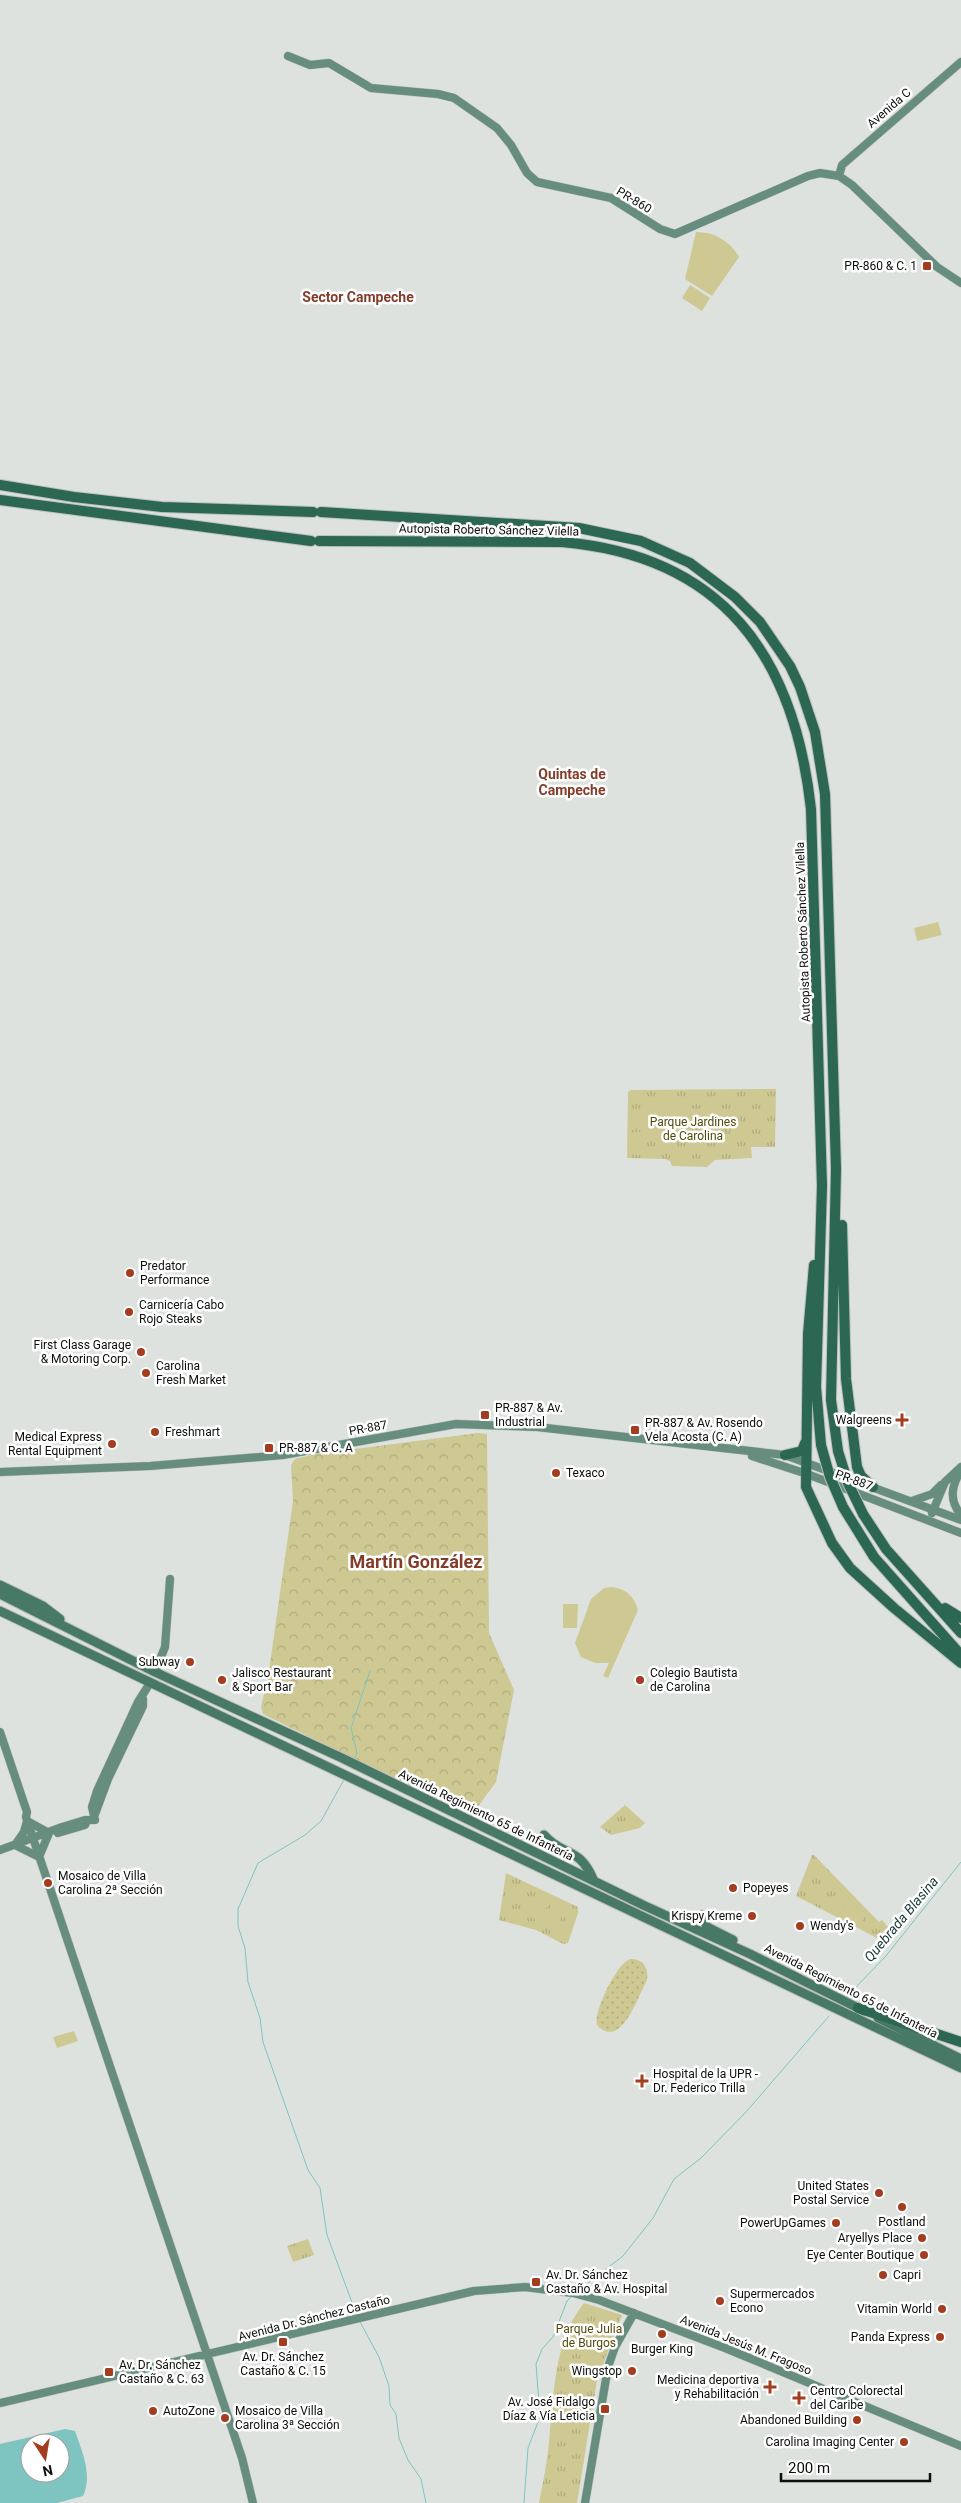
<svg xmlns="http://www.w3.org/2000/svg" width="961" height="2503" viewBox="0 0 961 2503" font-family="Roboto,sans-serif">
<defs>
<pattern id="grass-dots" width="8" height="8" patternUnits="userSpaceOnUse" patternTransform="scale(1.25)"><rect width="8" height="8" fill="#cec893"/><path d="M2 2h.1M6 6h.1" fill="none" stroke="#b0ab7e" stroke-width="1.8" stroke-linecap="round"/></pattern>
<pattern id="forest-crowns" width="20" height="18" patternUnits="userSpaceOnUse" patternTransform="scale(1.25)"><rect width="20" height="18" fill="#cec893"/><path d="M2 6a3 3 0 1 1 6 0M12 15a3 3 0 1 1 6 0" fill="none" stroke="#b0ab7e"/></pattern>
<pattern id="park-tufts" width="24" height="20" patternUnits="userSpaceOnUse" patternTransform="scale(1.25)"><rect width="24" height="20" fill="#cec893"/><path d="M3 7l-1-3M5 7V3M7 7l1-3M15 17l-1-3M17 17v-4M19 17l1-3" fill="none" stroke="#b0ab7e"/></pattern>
</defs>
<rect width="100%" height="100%" fill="#dee2de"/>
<path fill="url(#grass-dots)" d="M630 1959C643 1958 649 1969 647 1980 638 1996 621 2051 597 2025 593 2012 617 1963 630 1959Z"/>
<path fill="url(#forest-crowns)" d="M478 1433 487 1434 489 1633 514 1690 496 1782 471 1816 263 1714 261 1707 268 1678 293 1501 291 1465 295 1459 316 1454Z"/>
<path fill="url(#park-tufts)" d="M776 1089 775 1147H751L752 1158 715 1160 707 1167 672 1166 670 1161 665 1159 627 1158 628 1092 631 1090Z
M625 1805 645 1823 640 1828 611 1835 600 1827Z
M812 1855H814L879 1922 882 1920 888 1927 877 1938 796 1896Z
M506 1873 578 1907V1913L568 1943 563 1944 536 1930 499 1920Z
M308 2239 314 2255 293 2262 287 2246Z
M584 2303 622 2315 597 2380 577 2503H539C543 2483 547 2463 549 2442 554 2396 553 2342 584 2303Z"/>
<path fill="#cec893" d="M696 232C715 232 730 241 739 257L712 296 685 279Z
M690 285 710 298 702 311 682 298Z
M938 922 942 935 917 941 914 928Z
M661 1097 688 1099 674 1141 630 1121C639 1107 645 1102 661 1097Z
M633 1132H647V1155H633V1148H630V1139L633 1138Z
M612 1587C626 1589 634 1596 638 1610L608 1678 603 1676 609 1663H595L581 1657 575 1643 591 1599 604 1588Z
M563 1604H578L577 1628H563Z
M848 1897H852L867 1914 860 1923 856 1922 841 1906Z
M538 1900 548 1904 539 1921 530 1917Z
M553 1906 564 1911 556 1929 545 1925Z
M74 2031 78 2041 57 2048 53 2037Z"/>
<path fill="#7ec4c0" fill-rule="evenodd" d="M65 2429 75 2431C82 2451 93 2476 83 2496L57 2503H0V2444ZM30 2443H60V2473H30Z"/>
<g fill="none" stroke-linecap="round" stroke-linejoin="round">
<path stroke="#7ec4c0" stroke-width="1" d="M354 1759 357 1753 351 1728 370 1671
M345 1778 321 1821 305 1835 258 1863 238 1909V1926L245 1948 248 1982 260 2018 263 2042 308 2170 320 2188 327 2235 357 2316
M855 1988 885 1957 961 1862
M579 2290 623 2256 653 2218 674 2179 701 2158 746 2112 829 2016
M360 2322 379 2357 389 2386 390 2405 396 2414 399 2438 408 2460 421 2479 426 2503
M524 2503 528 2448 540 2417 536 2364 542 2349 553 2337 567 2301 572 2296"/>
<g stroke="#bcc0bc" stroke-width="9">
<path id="secondary" d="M288 56 310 65 329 63 371 88 438 94 454 98 497 128 511 145 527 173 537 182 611 198 660 229 675 234 808 176 820 173 839 176 852 185 937 267 961 283
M839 176 842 165 961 62
M752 1456 807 1474 961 1533
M961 1470C951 1487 949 1500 961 1515
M0 1472 150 1466 283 1455 456 1424 537 1427 785 1455 961 1520
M912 1501 932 1494 941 1485
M932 1513 945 1482 961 1467
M155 1672 165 1647 170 1579
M0 1732 27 1812 26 1817 33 1838 242 2458 253 2503
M95 1814 108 1779 143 1706V1699
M27 1821 49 1833 39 1857 15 1845 24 1832Z
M58 1833 85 1825 87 1821
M0 1850 62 1827 85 1820H95L92 1807 97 1791 138 1702 150 1683
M0 2403 474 2291 525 2287 573 2293 599 2300 725 2348 961 2446
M585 2503 608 2367 615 2347 634 2313"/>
</g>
<g stroke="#bcc0bc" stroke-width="11">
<path id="primary" d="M0 1585 43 1606 60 1619
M0 1594 155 1672 342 1758 643 1905 750 1954 864 2011
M0 1611 961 2068
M544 1835C563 1857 579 1846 593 1879
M702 1915 707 1927 733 1940
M878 2018 961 2059"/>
</g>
<g stroke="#bcc0bc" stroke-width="12">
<path id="highway" d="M0 485 74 497 162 507 313 512
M0 500 311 541
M321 512 579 528 641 541 690 563 735 597 760 622 790 666 800 687 815 732 825 794 836 1169 831 1400 838 1451
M319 541 562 542C723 556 794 656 811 809L822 1186 816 1387 821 1445
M842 1225 846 1379 857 1467 861 1476 873 1487
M814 1265 808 1334 806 1487 832 1543 850 1568 894 1608 961 1663
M785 1455 802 1451 805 1443
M843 1507 874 1557 961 1655
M863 1514 886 1549 961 1633
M945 1608 961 1618
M858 2008 961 2042"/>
</g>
<use href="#secondary" stroke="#668d7e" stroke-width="8"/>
<use href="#primary" stroke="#487967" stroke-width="9"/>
<use href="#highway" stroke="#2b6753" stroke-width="10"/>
<g stroke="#bcc0bc" stroke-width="12" stroke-linecap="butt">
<path id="highway-bridge" d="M821 1445 830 1477 843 1507
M838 1451 848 1483 863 1514"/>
</g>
<use href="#highway-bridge" stroke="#2b6753" stroke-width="10"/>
</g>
<g fill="#a43c1f" stroke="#fff" stroke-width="2">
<rect x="922" y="261" width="10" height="10" rx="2.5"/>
<circle cx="130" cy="1273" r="5"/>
<circle cx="129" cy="1312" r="5"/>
<circle cx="141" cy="1352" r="5"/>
<circle cx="146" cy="1373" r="5"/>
<rect x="480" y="1410" width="10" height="10" rx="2.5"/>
<path d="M899.5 1412.5h5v5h5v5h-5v5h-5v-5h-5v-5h5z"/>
<rect x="630" y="1425" width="10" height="10" rx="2.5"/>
<circle cx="155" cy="1432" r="5"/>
<circle cx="112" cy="1444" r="5"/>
<rect x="264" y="1443" width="10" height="10" rx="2.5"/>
<circle cx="556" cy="1473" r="5"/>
<circle cx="190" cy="1662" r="5"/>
<circle cx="222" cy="1680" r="5"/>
<circle cx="640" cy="1680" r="5"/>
<circle cx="48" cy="1883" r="5"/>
<circle cx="733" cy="1888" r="5"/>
<circle cx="752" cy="1916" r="5"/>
<circle cx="800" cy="1926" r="5"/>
<path d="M639.5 2073.5h5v5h5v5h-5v5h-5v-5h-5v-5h5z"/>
<circle cx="879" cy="2193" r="5"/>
<circle cx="902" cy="2207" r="5"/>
<circle cx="836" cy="2223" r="5"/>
<circle cx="922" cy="2238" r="5"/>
<circle cx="924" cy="2255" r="5"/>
<circle cx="883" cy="2275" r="5"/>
<rect x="531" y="2277" width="10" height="10" rx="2.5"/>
<circle cx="720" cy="2301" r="5"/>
<circle cx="942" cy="2309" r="5"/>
<circle cx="662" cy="2334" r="5"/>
<circle cx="940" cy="2337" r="5"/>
<rect x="278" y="2337" width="10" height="10" rx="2.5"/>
<circle cx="632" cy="2371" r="5"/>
<rect x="104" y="2367" width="10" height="10" rx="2.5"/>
<path d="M767.5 2379.5h5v5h5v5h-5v5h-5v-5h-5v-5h5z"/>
<path d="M796.5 2390.5h5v5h5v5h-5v5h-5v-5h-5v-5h5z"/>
<rect x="600" y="2404" width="10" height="10" rx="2.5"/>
<circle cx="153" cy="2411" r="5"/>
<circle cx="225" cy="2418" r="5"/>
<circle cx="857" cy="2420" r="5"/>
<circle cx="904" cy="2442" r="5"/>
</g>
<g text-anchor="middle" stroke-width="5" stroke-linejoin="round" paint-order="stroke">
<g font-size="12" fill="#0c0e0c" stroke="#fff">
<text transform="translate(889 108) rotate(-41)" y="4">Avenida C</text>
<text transform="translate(634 200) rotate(31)" y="4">PR-860</text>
<text transform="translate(489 530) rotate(1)" y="4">Autopista Roberto Sánchez Vilella</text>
<text transform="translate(803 932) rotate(-92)" y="4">Autopista Roberto Sánchez Vilella</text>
<text transform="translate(368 1428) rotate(-10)" y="4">PR-887</text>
<text transform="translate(854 1480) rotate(20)" y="4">PR-887</text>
<text transform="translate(486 1815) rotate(26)" y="4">Avenida Regimiento 65 de Infantería</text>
<text transform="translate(851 1991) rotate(27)" y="4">Avenida Regimiento 65 de Infantería</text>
<text transform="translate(314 2318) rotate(-14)" y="4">Avenida Dr. Sánchez Castaño</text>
<text transform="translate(746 2345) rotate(22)" y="4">Avenida Jesús M. Fragoso</text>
</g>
<g font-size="12" fill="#0c0e0c" stroke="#fff" text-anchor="start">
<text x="917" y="270" text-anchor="end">PR-860 &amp; C. 1</text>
<text x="140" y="1270">Predator<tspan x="140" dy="14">Performance</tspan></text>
<text x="139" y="1309">Carnicería Cabo<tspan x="139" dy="14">Rojo Steaks</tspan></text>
<text x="131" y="1349" text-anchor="end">First Class Garage<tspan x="131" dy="14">&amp; Motoring Corp.</tspan></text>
<text x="156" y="1370">Carolina<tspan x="156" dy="14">Fresh Market</tspan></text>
<text x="495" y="1412">PR-887 &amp; Av.<tspan x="495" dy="14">Industrial</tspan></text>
<text x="892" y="1424" text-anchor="end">Walgreens</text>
<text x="645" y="1427">PR-887 &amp; Av. Rosendo<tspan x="645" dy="14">Vela Acosta (C. A)</tspan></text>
<text x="165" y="1436">Freshmart</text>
<text x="102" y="1441" text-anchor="end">Medical Express<tspan x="102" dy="14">Rental Equipment</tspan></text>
<text x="279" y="1452">PR-887 &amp; C. A</text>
<text x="566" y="1477">Texaco</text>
<text x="180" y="1666" text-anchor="end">Subway</text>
<text x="232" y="1677">Jalisco Restaurant<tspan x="232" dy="14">&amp; Sport Bar</tspan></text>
<text x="650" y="1677">Colegio Bautista<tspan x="650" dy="14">de Carolina</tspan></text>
<text x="58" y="1880">Mosaico de Villa<tspan x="58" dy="14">Carolina 2ª Sección</tspan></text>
<text x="743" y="1892">Popeyes</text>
<text x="742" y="1920" text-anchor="end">Krispy Kreme</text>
<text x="810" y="1930">Wendy's</text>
<text x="653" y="2078">Hospital de la UPR -<tspan x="653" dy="14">Dr. Federico Trilla</tspan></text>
<text x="869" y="2190" text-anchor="end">United States<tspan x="869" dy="14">Postal Service</tspan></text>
<text x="902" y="2226" text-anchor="middle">Postland</text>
<text x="826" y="2227" text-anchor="end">PowerUpGames</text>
<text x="912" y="2242" text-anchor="end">Aryellys Place</text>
<text x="914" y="2259" text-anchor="end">Eye Center Boutique</text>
<text x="546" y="2279">Av. Dr. Sánchez<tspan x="546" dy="14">Castaño &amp; Av. Hospital</tspan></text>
<text x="893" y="2279">Capri</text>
<text x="730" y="2298">Supermercados<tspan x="730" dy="14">Econo</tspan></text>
<text x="932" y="2313" text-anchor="end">Vitamin World</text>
<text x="930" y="2341" text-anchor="end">Panda Express</text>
<text x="662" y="2353" text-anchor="middle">Burger King</text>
<text x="283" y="2361" text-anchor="middle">Av. Dr. Sánchez<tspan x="283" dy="14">Castaño &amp; C. 15</tspan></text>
<text x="119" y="2369">Av. Dr. Sánchez<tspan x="119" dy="14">Castaño &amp; C. 63</tspan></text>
<text x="622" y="2375" text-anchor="end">Wingstop</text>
<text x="759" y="2384" text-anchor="end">Medicina deportiva<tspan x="759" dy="14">y Rehabilitación</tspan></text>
<text x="810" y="2395">Centro Colorectal<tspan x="810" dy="14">del Caribe</tspan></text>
<text x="595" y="2406" text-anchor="end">Av. José Fidalgo<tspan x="595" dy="14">Díaz &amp; Vía Leticia</tspan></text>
<text x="163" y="2415">AutoZone</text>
<text x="235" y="2415">Mosaico de Villa<tspan x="235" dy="14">Carolina 3ª Sección</tspan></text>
<text x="847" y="2424" text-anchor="end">Abandoned Building</text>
<text x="894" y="2446" text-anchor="end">Carolina Imaging Center</text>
</g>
<g font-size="12" fill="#524b08" stroke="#fff">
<text x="693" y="1126">Parque Jardines<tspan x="693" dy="14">de Carolina</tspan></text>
<text x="589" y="2333">Parque Julia<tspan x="589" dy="14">de Burgos</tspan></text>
</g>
<g font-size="14" font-weight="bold" fill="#823d2a" stroke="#fff">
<text x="358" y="302">Sector Campeche</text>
<text x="572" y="779">Quintas de<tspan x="572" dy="16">Campeche</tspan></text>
</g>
<g font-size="14" font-style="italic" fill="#183b39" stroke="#fff">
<text transform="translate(901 1919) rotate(-50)" y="5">Quebrada Blasina</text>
</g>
<g font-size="18" font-weight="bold" fill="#823d2a" stroke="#fff">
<text x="416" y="1568">Martín González</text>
</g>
</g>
<g transform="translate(45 2458) rotate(168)"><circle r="24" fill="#ffffff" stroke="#9e9f9e"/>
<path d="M0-4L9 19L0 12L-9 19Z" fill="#a43c1f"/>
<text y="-8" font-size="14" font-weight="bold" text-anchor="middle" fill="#0c0e0c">N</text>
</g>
<path d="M781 2473v8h149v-8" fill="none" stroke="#0c0e0c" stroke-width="2.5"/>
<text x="788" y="2473" font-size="15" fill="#0c0e0c" stroke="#ffffff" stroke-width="4" paint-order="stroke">200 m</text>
</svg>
